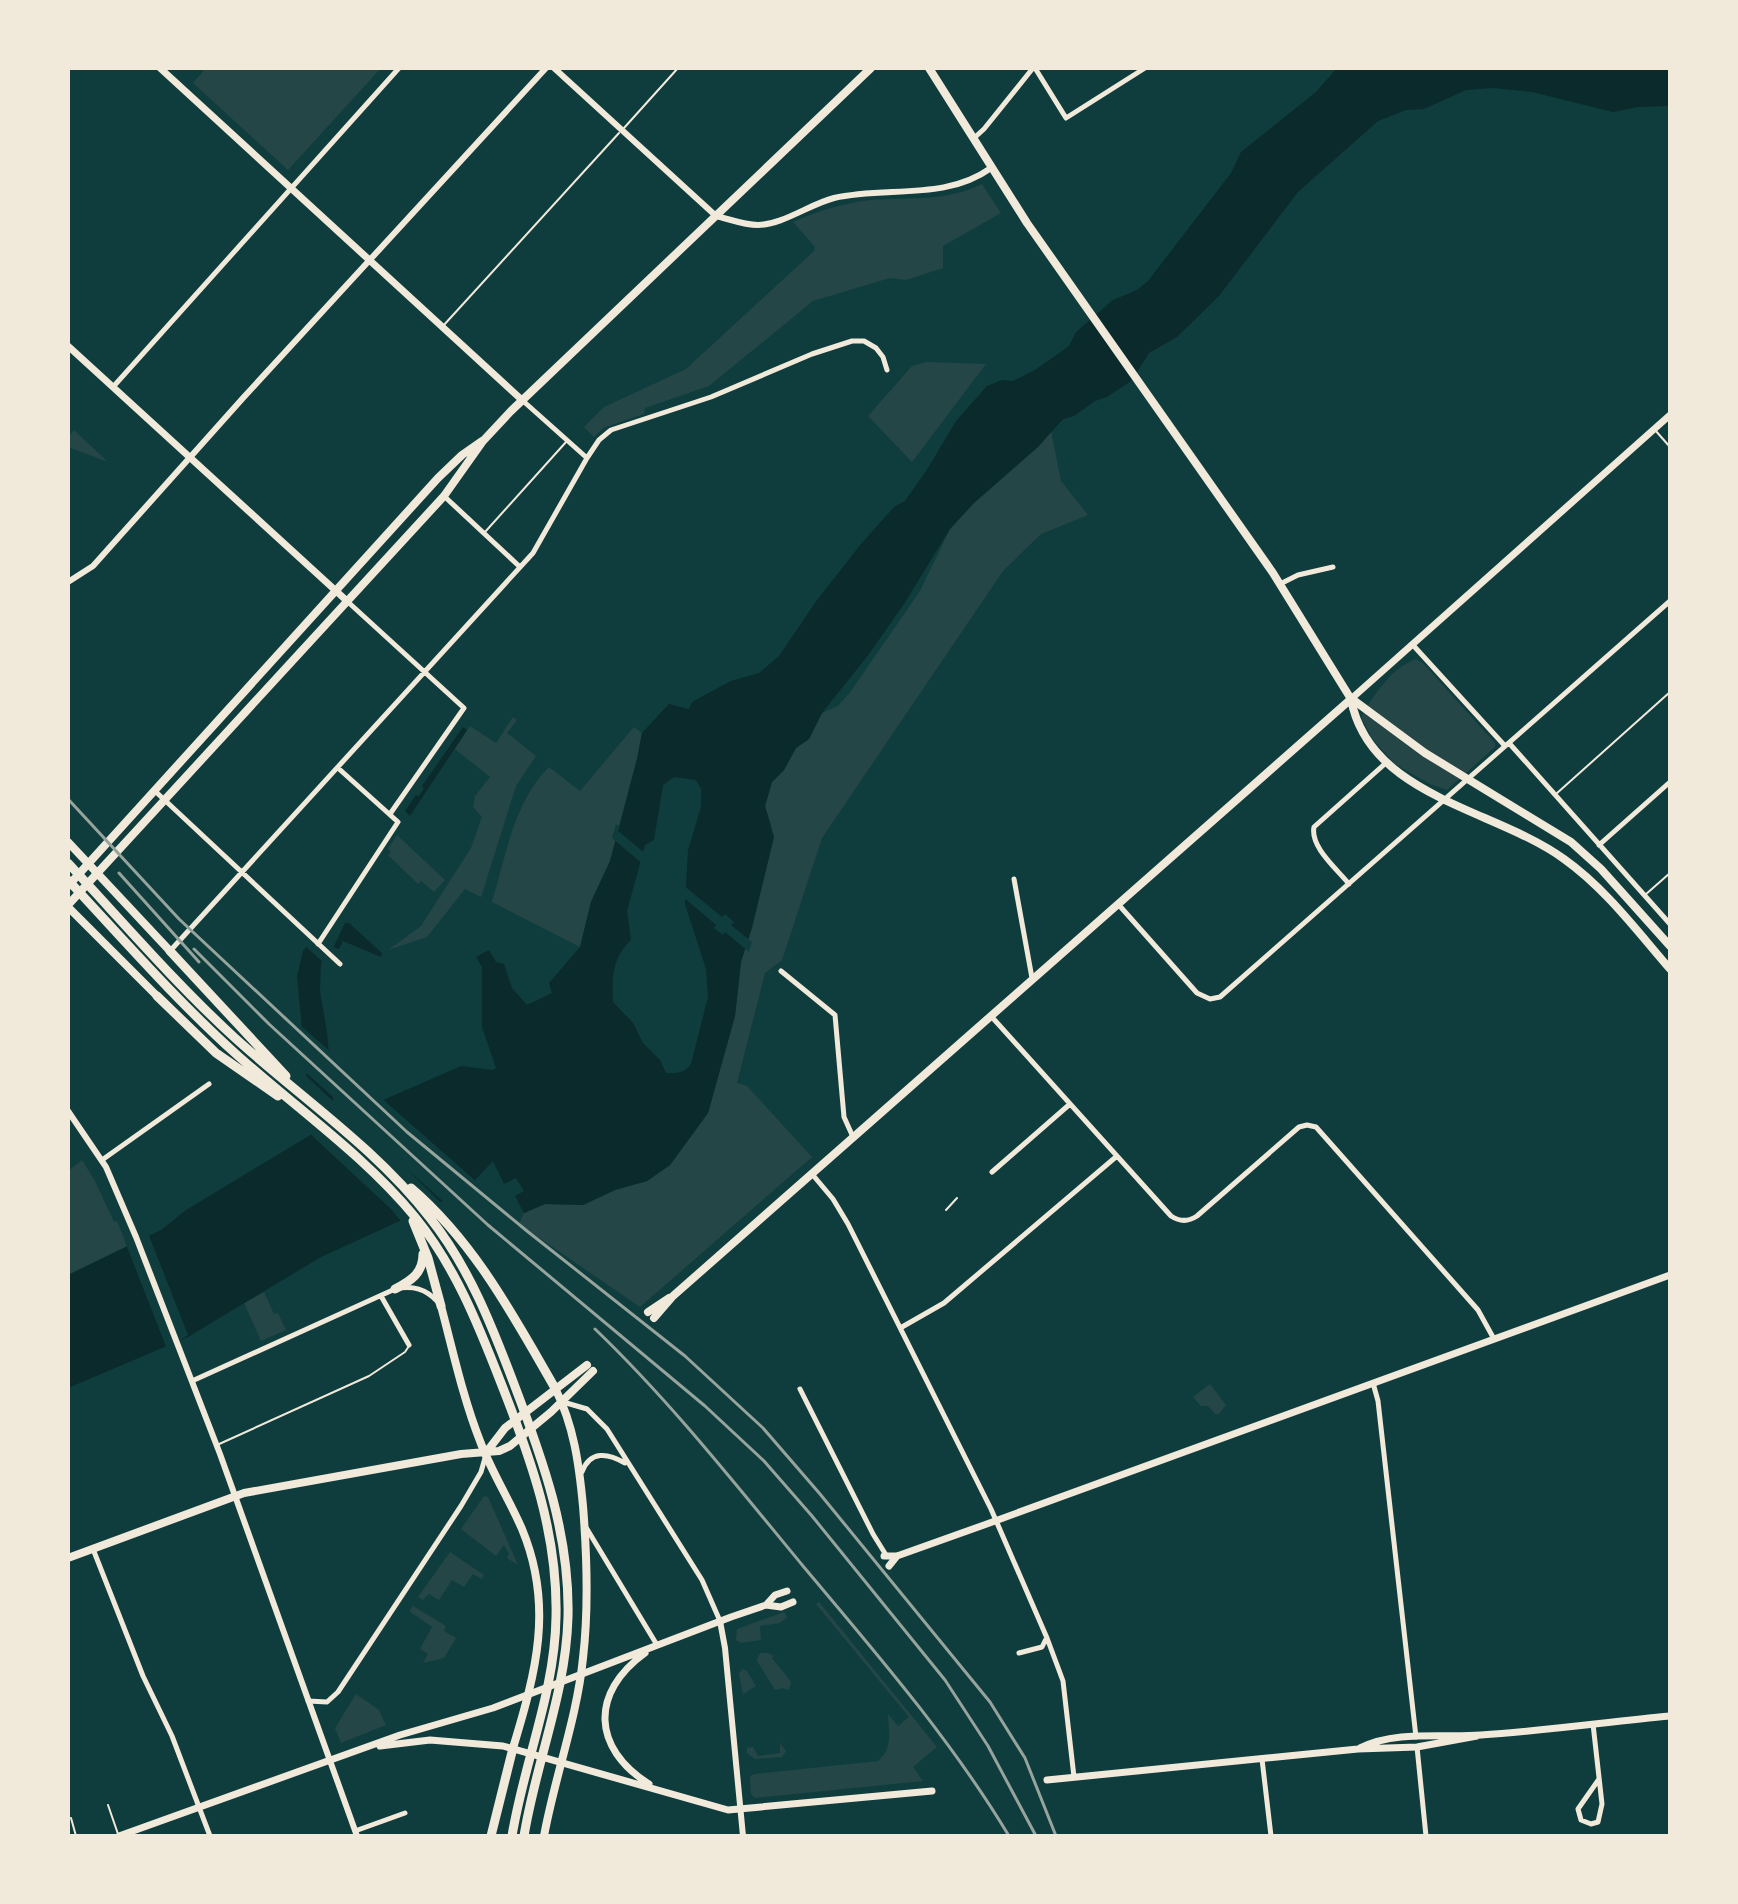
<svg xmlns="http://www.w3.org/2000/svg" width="1738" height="1904" viewBox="0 0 1738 1904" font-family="'Nunito Sans',sans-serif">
<rect width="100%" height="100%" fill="#0f3d3e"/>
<path fill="#244646" d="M206 68H381L288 170 193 83Z
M982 184 1001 213 943 246V268L906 280 890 278 813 301 709 386 645 408 644 414 603 428 594 437 584 427 604 407 686 369 814 251 815 247 793 222C818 211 843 203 871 200 909 197 946 202 982 184Z
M927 362 986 364 912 462 868 416 912 366Z
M74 430 108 462 68 447V437Z
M1051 431 1061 481 1088 515 1041 534 1003 571 822 838 782 960 765 973 737 1083 747 1086 812 1157 640 1307 519 1224 524 1213 545 1204 583 1205 615 1190 647 1181 670 1165 708 1113 735 1016 741 962 760 893 771 826 765 806 772 782 784 770 796 748 809 739 822 713 838 706 851 691 920 591 950 529 974 502 1038 447Z
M1416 659 1423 663 1495 743V747L1447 790 1430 784 1395 764 1373 740 1361 717C1373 696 1392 667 1416 659Z
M513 717 517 720 507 733 536 756 516 786 481 897 465 889 427 937 388 950 421 926 471 848 482 817 473 807 475 796 490 777 455 749 470 726 496 743Z
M634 727 642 733 637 759 610 861 591 902 580 947 492 902C506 855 514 802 549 767L580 791Z
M397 835 445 880 434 892 421 881 418 884 388 855 391 852 388 849Z
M82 1160 95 1181 114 1222 117 1221 127 1246 68 1275V1171Z
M264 1292 274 1314 278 1313 286 1330 261 1341 244 1303Z
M1210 1384 1226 1405 1219 1414H1215L1208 1406H1201L1193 1397Z
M484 1496 488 1497 518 1565 507 1558 509 1554 504 1545 496 1556 461 1529Z
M450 1552 484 1575 482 1579 473 1574 464 1587 452 1580 439 1600 429 1594 423 1600 418 1597Z
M819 1602 937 1747 913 1767 923 1781 755 1798 751 1794 750 1776 755 1774 878 1761C893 1749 889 1732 888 1714L898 1726 909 1717 816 1604Z
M413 1606 446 1626 444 1631 456 1638 444 1658 423 1663 428 1654 420 1649 432 1627 409 1611Z
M784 1612 787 1617 780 1623 760 1626 761 1640 741 1643 736 1640 737 1629Z
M761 1653H768L774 1656 772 1658 791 1682 789 1690 783 1688 775 1690 757 1661 758 1656Z
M742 1669 747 1671 756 1686 743 1694 739 1674Z
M356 1694 379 1710 386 1725 341 1743 335 1728Z
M780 1743 786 1751 782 1757 755 1759 747 1753V1748L753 1747 758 1756 780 1753Z"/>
<path fill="#0a2a2b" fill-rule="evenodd" d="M1337 68H1670V106L1638 107 1613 112 1532 92 1494 88 1466 90 1424 109 1406 110 1378 121 1298 192 1219 296 1177 337 1149 353 1131 381 1107 397 1095 401 1074 416 1063 419 1038 447 974 503 950 529 904 604 869 654 822 713 809 739 796 748 784 770 772 782 765 806 774 837 752 928 741 962 735 1016 708 1113 670 1165 647 1181 615 1190 583 1205 545 1204 524 1213 515 1196 524 1191 516 1178 504 1184 493 1161 476 1179 439 1203 321 1257 188 1337 68 1388V1275L161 1230 186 1210 312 1134 297 976 303 951 325 922 349 923 382 953 381 957 343 941 339 949 334 948 321 963 320 991 327 1032 335 1121 461 1066 493 1070 496 1068 482 1027V967L476 957 489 950 496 962 504 964 512 988 527 1005 552 993 549 983 580 947 591 902 610 861 637 759 642 733 669 704 689 709 692 702 714 690 731 681 759 673 779 656 817 600 861 544 894 507 905 501 928 468 956 421 987 386 1002 380 1013 381 1035 370 1069 346 1076 332 1113 300 1137 290 1148 281 1231 173 1241 152 1316 92ZM674 777 696 780 701 789V807L688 850 685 904 706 969 708 997 691 1064C684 1073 677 1074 666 1073L660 1060 643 1043 633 1023 613 1002C612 978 612 958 631 940L627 911 645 845 654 840 663 785Z
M463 727 467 730 410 816 405 811 416 795 419 796 424 788 422 786Z"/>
<path fill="#0f3d3e" d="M616 824 619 826 617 830 647 855 644 865 612 838Z
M683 885 722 917 725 914 734 922 731 925 752 942 749 952 725 932 723 935 714 928 716 925 682 896Z
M325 918 347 919 334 946 336 949 324 963 303 944Z
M301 1026 332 1053 334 1098 302 1069Z
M303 1073 337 1105 338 1115 379 1096 478 1183 446 1204 407 1169 443 1205 403 1224 392 1210 308 1132Z
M148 1233 188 1335 167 1349 125 1242Z"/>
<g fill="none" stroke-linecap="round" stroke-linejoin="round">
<path stroke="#f1e9da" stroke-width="2" d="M624 128 678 68
M443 326 619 133
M1655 430 1670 447
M485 532 566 442
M1556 794 1670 692
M1645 895 1670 873
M946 1210 957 1198
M217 1445 369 1376 405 1352 409 1346
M108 1805 118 1834
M71 1818 76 1836"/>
<path stroke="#f1e9da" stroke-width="5" d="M1035 68 1066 118 1145 68
M973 139 984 129 1033 68
M113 387 399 68
M522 400 587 458
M444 496 520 567
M1280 584 1298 575 1333 567
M348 602 464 708 390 814
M1412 644 1505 746
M1509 743 1670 924
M155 791 340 964
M1599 845 1670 782
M1014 879 1032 978
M1349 884C1337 869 1310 847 1314 827L1387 762
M1118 904 1197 993 1210 999 1220 997 1670 601
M318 944 398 822 338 768
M170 951 533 553 587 458 599 440 611 430 711 397 812 354 852 341H864L876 348 883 357 887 370
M781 971 835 1015 844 1117 853 1137
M991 1016 1171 1216C1180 1222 1188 1222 1197 1216L1299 1127 1307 1125 1316 1127 1478 1310 1494 1339
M102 1160 209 1084
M992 1172 1070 1104
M812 1174 833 1199 848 1224 991 1509 1047 1638 1063 1681 1074 1777
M381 1296 409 1345
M902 1327 944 1303 1117 1156
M192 1381 395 1289C413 1285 426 1289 438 1302
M1373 1383 1378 1401 1416 1737
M800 1389 873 1534 886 1555
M563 1402 587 1409 607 1429 702 1580 720 1621
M582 1472C590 1450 608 1453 625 1463
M587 1529 657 1645
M93 1549 143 1676 172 1736 210 1836
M1019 1653 1042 1647 1046 1639
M308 1701 327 1702 338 1692 461 1506 481 1472 485 1458
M1593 1724 1602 1804 1598 1822 1591 1824 1581 1820 1578 1809 1599 1779
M1417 1747 1426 1836
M1262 1759 1271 1836
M355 1831 405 1813"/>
<path stroke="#f1e9da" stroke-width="6" d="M554 68 716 216C729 219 744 225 758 225 782 225 810 204 834 198 887 186 945 201 991 168
M68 582 93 566 243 398 546 68
M68 1111 106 1167 136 1237 220 1454 357 1836
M720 1621 725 1648 743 1836"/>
<path stroke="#f1e9da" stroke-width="7" d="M160 68 522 400
M68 346 347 601
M1351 699 1670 415
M884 1556H897L984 1525 1670 1275
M889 1566 897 1556
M766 1605 775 1595 787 1591
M645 1653C590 1693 592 1748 649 1784
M380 1746 430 1740 503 1746 728 1810 932 1791
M1360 1748C1396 1730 1443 1738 1481 1735 1544 1731 1607 1722 1670 1716
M1047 1780 1358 1749 1417 1747 1477 1736
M119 1836 400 1735 493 1708 731 1617 766 1605 781 1607 793 1602"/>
<path stroke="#f1e9da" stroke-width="8" d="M929 68 1027 223 1273 573 1351 699C1369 797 1496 809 1564 859 1605 888 1637 931 1670 969
M1352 699 1425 753 1571 842 1601 869 1670 946
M68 842 170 951
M68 886 438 478 462 455 482 441
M68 905 444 496 483 441 511 411 871 68
M68 907 157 996
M441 1306C453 1351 463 1398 480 1441 491 1471 509 1499 522 1529 554 1606 536 1672 513 1748
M648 1312 669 1298
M654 1318 673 1296 1351 699
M485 1454 505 1428 587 1365
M68 1558 244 1493 461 1454 499 1451 510 1446 551 1412 593 1371
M544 1836C555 1776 577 1718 583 1658 589 1607 587 1556 583 1506 579 1464 574 1426 555 1388"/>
<path stroke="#f1e9da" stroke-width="9" d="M68 863C123 922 176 984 235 1038 300 1097 376 1148 430 1218 469 1267 492 1326 514 1384 543 1460 570 1535 568 1617 566 1693 536 1762 524 1836
M68 880C123 939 176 1000 236 1054 296 1108 364 1155 415 1217 455 1266 478 1324 501 1383 531 1459 558 1534 556 1617 555 1692 524 1762 512 1836
M170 951 286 1076
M157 996 216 1053 278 1096
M411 1188C475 1243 514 1317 555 1388
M413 1221 428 1258 441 1306
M395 1289C411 1281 423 1273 423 1254
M491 1836 513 1748"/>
<path stroke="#97a49c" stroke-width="3" d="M68 799 179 919 407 1132 527 1231 685 1356 763 1428 820 1494 990 1702 1025 1758 1056 1836
M119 873 199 962
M194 949 269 1024 488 1225 705 1406 764 1461 812 1516 945 1680 988 1746 1036 1836
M595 1329C671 1402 736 1485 803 1566 876 1653 950 1738 1009 1836"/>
</g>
<rect width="1738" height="1904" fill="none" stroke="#f1e9da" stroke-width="140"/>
</svg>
